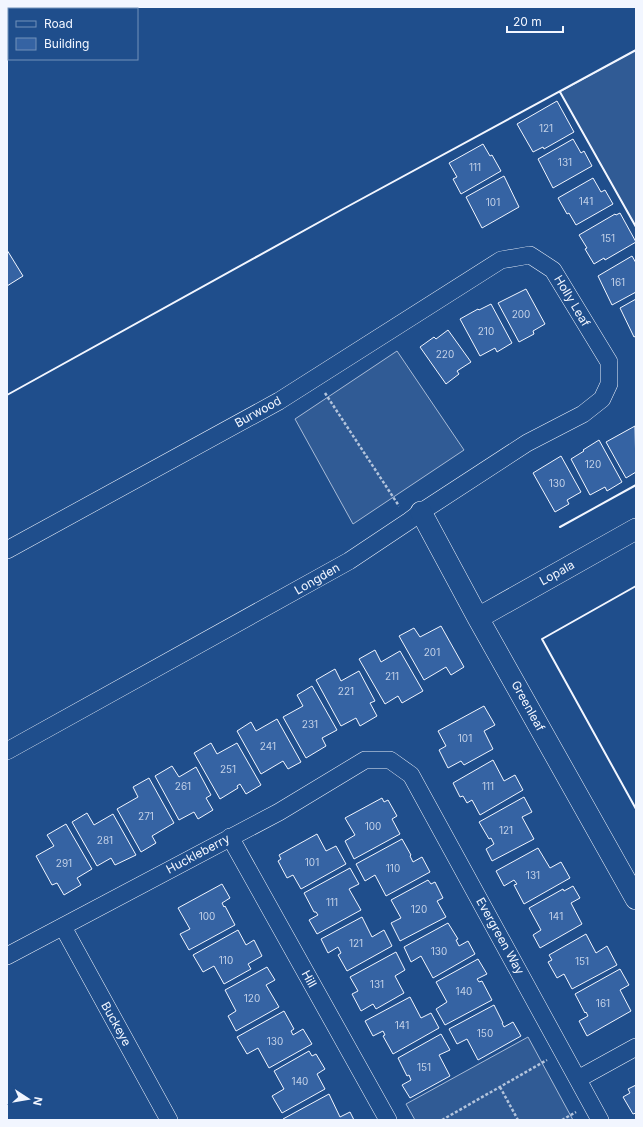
<svg xmlns="http://www.w3.org/2000/svg" width="643" height="1127" viewBox="0 0 643 1127" font-family="Inter,sans-serif">
<rect width="100%" height="100%" fill="#1f4e8c"/>
<path fill="#305b95" stroke="#a8bbd7" d="M636 50V227L560 92Z
M397 351 464 450 353 524 295 419Z
M528 1037 573 1120H415L406 1104Z"/>
<path fill="#3563a3" stroke="#f2f6ff" d="M557 101 574 132 544 149 543 147 533 152 517 124Z
M573 139 581 153 584 151 592 166 553 188 538 159Z
M483 144 490 156 492 155 501 171 461 194 453 179 457 177 449 163Z
M504 176 519 207 482 228 466 197Z
M593 178 601 192 605 190 613 204 576 225 569 213 567 214 558 198Z
M620 213 636 242 605 260 604 258 594 264 585 249 587 248 579 235 615 214 616 215Z
M7 250 23 276 7 286Z
M632 256 636 263V292L612 305 598 276Z
M526 289 545 324 533 331 534 334 519 342 498 303Z
M636 299V336L634 337 620 308Z
M491 304 512 343 497 352 495 348 480 356 460 319 478 309 479 310Z
M448 330 471 362 457 371 459 374 446 384 420 347 434 337 436 339Z
M635 426 636 472 626 478 606 442Z
M599 440 622 482 607 491 605 487 590 495 571 459 584 451 583 450Z
M561 456 581 492 567 500 569 504 555 512 533 473Z
M441 626 464 667 451 675 446 667 424 680 399 636 414 628 420 637Z
M375 650 381 662 400 651 423 691 402 703 398 696 385 704 359 659Z
M335 669 341 681 359 671 375 701 370 703 377 716 360 726 356 718 341 726 316 680Z
M312 686 337 730 322 738 326 746 306 758 283 717 303 706 297 695Z
M484 706 495 725 484 731 493 749 464 765 461 761 448 768 439 750 446 746 438 731Z
M277 719 301 762 288 769 283 761 261 774 237 731 251 722 256 731Z
M211 743 217 754 237 743 261 785 246 794 240 784 237 786 238 788 220 799 194 753Z
M493 760 504 781 515 775 523 790 480 815 472 800 467 803 463 796 460 797 453 783Z
M172 766 179 777 196 767 211 795 206 798 213 810 198 819 194 812 179 820 155 776Z
M149 778 174 823 152 836 156 843 141 852 117 809 138 797 133 787Z
M524 797 532 812 522 817 534 839 492 861 486 849 494 844 491 838 489 839 479 822Z
M382 798 384 802 388 800 397 816 392 819 400 834 354 859 345 841 355 835 345 818Z
M87 813 94 825 113 814 136 855 115 865 111 858 97 866 72 822Z
M66 824 92 869 77 878 81 885 64 895 57 883 52 885 36 856 54 846 47 835Z
M317 834 326 851 336 846 346 864 301 889 293 875 287 878 278 861 281 859 279 855Z
M402 839 411 855 410 856 413 862 422 857 430 872 386 896 375 875 365 881 356 864Z
M538 848 550 868 561 862 570 878 524 904 514 885 517 884 514 880 504 886 496 871Z
M350 868 359 884 349 889 361 910 317 934 309 920 318 915 316 912H314L304 893Z
M428 880 431 884 435 882 443 898 437 901 446 917 400 941 391 923 401 918 391 900Z
M222 884 230 898 222 903 224 907 225 906 235 925 189 950 180 934 190 929 178 908Z
M573 886 580 898 571 903 582 924 540 948 533 935 541 930 529 908 563 889 564 891Z
M362 917 372 937 384 930 392 946 347 971 338 955 341 953 338 947 328 953 321 939Z
M448 923 458 939 456 940 459 946 468 941 475 954 433 978 421 956 411 962 404 947Z
M238 930 246 945 254 940 262 956 248 964 251 969 224 984 214 966 203 972 193 955Z
M586 934 596 953 607 946 617 965 572 989 564 974 557 978 548 962 552 960 549 955Z
M396 952 405 970 395 976 404 993 376 1009 373 1004 361 1011 352 994 358 991 350 977Z
M478 959 487 974 477 979 479 982 482 981 492 1000 445 1025 436 1009 447 1002 436 982Z
M267 967 275 980 266 985 279 1007 236 1031 228 1016 236 1011 225 990Z
M620 969 629 985 620 990 631 1011 587 1036 579 1021 588 1016 586 1012 585 1013 575 994Z
M410 997 421 1018 431 1013 439 1028 393 1054 383 1036 385 1035 383 1031 373 1036 365 1021Z
M494 1005 503 1023H502L504 1027 513 1022 521 1036 478 1060 467 1039 457 1044 449 1029Z
M284 1011 294 1029 291 1031 293 1035 303 1029 312 1044 269 1068 258 1048 247 1054 237 1037Z
M441 1034 450 1050 439 1055 450 1076 410 1098 402 1085 411 1080 409 1075 407 1076 398 1058Z
M309 1051 312 1056 316 1054 325 1069 317 1074 325 1089 282 1113 272 1096 284 1089 274 1071Z
M636 1085V1113L633 1114 623 1097 630 1093 628 1089Z
M329 1094 340 1117 350 1112 354 1120H284L283 1119Z"/>
<g fill="none" stroke-linecap="round" stroke-linejoin="round">
<g stroke="#f2f6ff" stroke-width="18">
<path id="minor" d="M7 550 279 401 501 260 530 255 553 270 609 362V384L602 399 583 414 527 443 421 512 409 521 349 561 7 751
M230 837 388 1120
M63 927 169 1120
M7 956 279 812 365 760H390L411 775 600 1120
M578 1079 636 1047"/>
</g>
<g stroke="#f2f6ff" stroke-width="22">
<path id="tertiary" d="M421 512 478 618 636 899
M478 618 636 529"/>
</g>
<path stroke="#b3c4dc" stroke-width="2.5" stroke-dasharray="3 2" stroke-linecap="butt" d="M325 393 399 506
M500 1087 518 1120
M442 1120 547 1060
M562 1120 576 1112"/>
<use href="#minor" stroke="#1f4e8c" stroke-width="17"/>
<use href="#tertiary" stroke="#1f4e8c" stroke-width="21"/>
<path stroke="#f2f6ff" stroke-width="2" d="M560 92 636 227
M7 395 343 209 636 50
M560 527 636 485
M636 586 542 639 636 809"/>
</g>
<g text-anchor="middle" stroke-width="3" stroke-linejoin="round" paint-order="stroke">
<g font-size="10" fill="#c3d1e8">
<text x="546" y="132">121</text>
<text x="565" y="166">131</text>
<text x="475" y="171">111</text>
<text x="586" y="205">141</text>
<text x="493" y="206">101</text>
<text x="608" y="242">151</text>
<text x="618" y="286">161</text>
<text x="521" y="318">200</text>
<text x="486" y="335">210</text>
<text x="445" y="358">220</text>
<text x="593" y="468">120</text>
<text x="557" y="487">130</text>
<text x="432" y="656">201</text>
<text x="392" y="680">211</text>
<text x="346" y="695">221</text>
<text x="310" y="728">231</text>
<text x="465" y="742">101</text>
<text x="268" y="750">241</text>
<text x="228" y="773">251</text>
<text x="183" y="790">261</text>
<text x="488" y="790">111</text>
<text x="146" y="820">271</text>
<text x="373" y="830">100</text>
<text x="506" y="834">121</text>
<text x="105" y="844">281</text>
<text x="312" y="866">101</text>
<text x="64" y="867">291</text>
<text x="393" y="872">110</text>
<text x="533" y="879">131</text>
<text x="332" y="906">111</text>
<text x="419" y="913">120</text>
<text x="207" y="920">100</text>
<text x="556" y="920">141</text>
<text x="356" y="947">121</text>
<text x="439" y="955">130</text>
<text x="226" y="964">110</text>
<text x="582" y="965">151</text>
<text x="377" y="988">131</text>
<text x="464" y="995">140</text>
<text x="252" y="1002">120</text>
<text x="603" y="1007">161</text>
<text x="402" y="1029">141</text>
<text x="485" y="1037">150</text>
<text x="275" y="1045">130</text>
<text x="424" y="1071">151</text>
<text x="300" y="1085">140</text>
</g>
<g font-size="12" fill="#f2f6ff" stroke="#1f4e8c">
<text transform="translate(572 301) rotate(59)" y="4">Holly Leaf</text>
<text transform="translate(258 412) rotate(-29)" y="4">Burwood</text>
<text transform="translate(557 573) rotate(-29)" y="4">Lopala</text>
<text transform="translate(317 579) rotate(-30)" y="4">Longden</text>
<text transform="translate(528 706) rotate(61)" y="4">Greenleaf</text>
<text transform="translate(198 854) rotate(-28)" y="4">Huckleberry</text>
<text transform="translate(500 936) rotate(61)" y="4">Evergreen Way</text>
<text transform="translate(309 979) rotate(61)" y="4">Hill</text>
<text transform="translate(116 1024) rotate(61)" y="4">Buckeye</text>
</g>
</g>
<rect width="643" height="1127" fill="none" stroke="#f2f6ff" stroke-width="16"/>
<rect x="8" y="8" width="130" height="52" fill="#1f4e8c" stroke="#7391ba"/>
<rect x="16" y="21" width="20" height="6" fill="#1f4e8c" stroke="#7391ba"/>
<text x="44" y="28" font-size="12" fill="#f2f6ff">Road</text>
<rect x="16" y="38" width="20" height="12" fill="#3563a3" stroke="#7391ba"/>
<text x="44" y="48" font-size="12" fill="#f2f6ff">Building</text>
<g transform="translate(28 1099) rotate(102)" stroke="#1f4e8c" stroke-width="3" paint-order="stroke">
<path d="M0-3L7 15L0 10L-7 15Z" fill="#f2f6ff"/>
<text y="-6" font-size="11" font-weight="bold" text-anchor="middle" fill="#f2f6ff">N</text>
</g>
<path d="M507 26v6h56v-6" fill="none" stroke="#f2f6ff" stroke-width="2"/>
<text x="513" y="26" font-size="12" fill="#f2f6ff" stroke="#1f4e8c" stroke-width="3" paint-order="stroke">20 m</text>
</svg>
